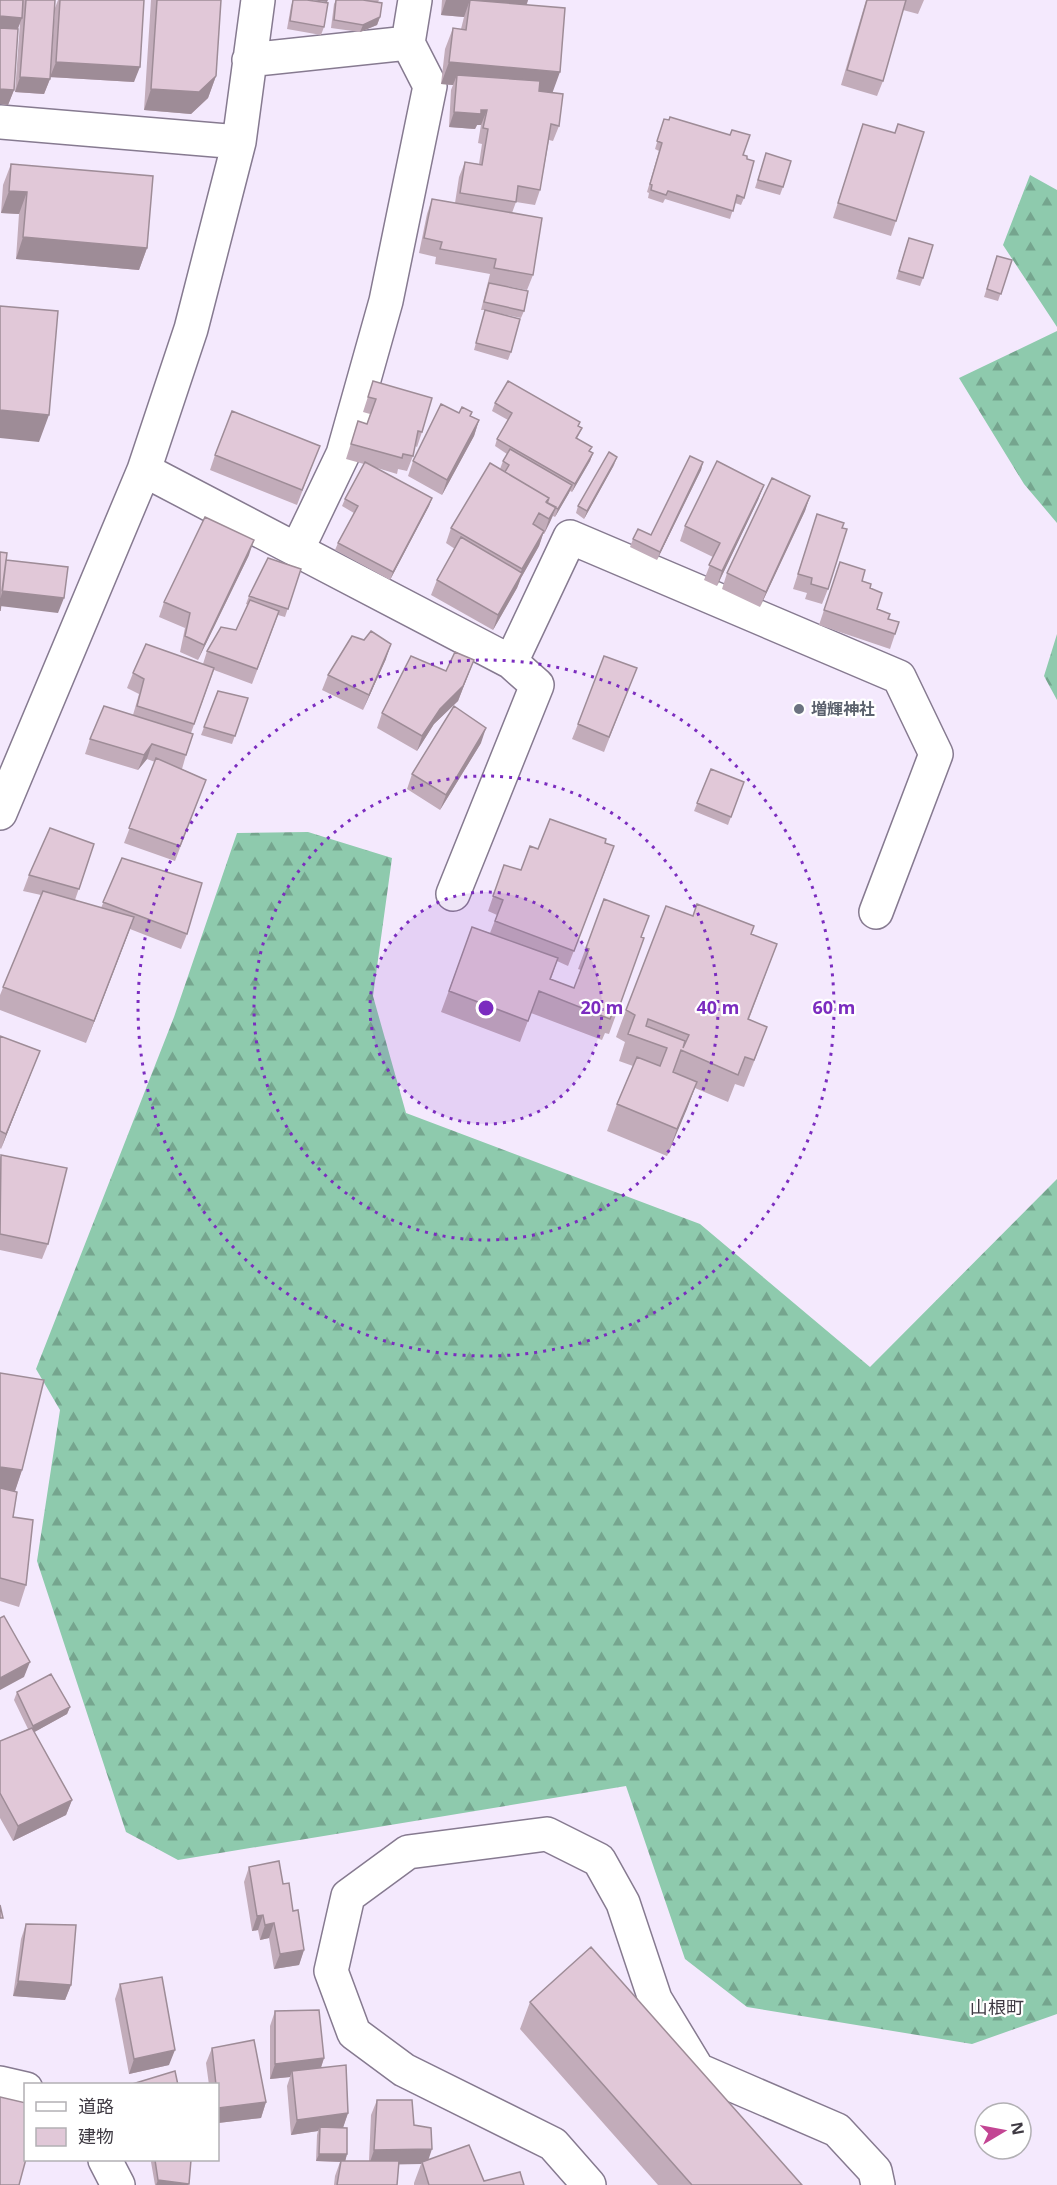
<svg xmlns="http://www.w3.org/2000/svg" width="1057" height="2185" viewBox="0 0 1057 2185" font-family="'Noto Sans','Noto Sans JP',sans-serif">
<defs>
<pattern id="forest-firs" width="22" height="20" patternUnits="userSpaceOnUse" patternTransform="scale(1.5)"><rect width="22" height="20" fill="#8ecaad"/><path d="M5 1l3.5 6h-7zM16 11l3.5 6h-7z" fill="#75a58e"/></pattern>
</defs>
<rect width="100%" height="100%" fill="#f4e9fd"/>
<path fill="url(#forest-firs)" d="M1030 175 1057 190V327L1003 245Z
M1057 331V523L1024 484 959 378Z
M1057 634V700L1044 676Z
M308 832 392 858 373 996 406 1113 700 1224 870 1367 1057 1179V2014L972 2044 747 2007 685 1959 626 1786 178 1860 126 1832 37 1561 60 1410 36 1369 174 1017 237 833Z"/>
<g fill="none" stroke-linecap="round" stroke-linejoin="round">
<g stroke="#867a90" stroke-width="36">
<path id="street" d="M249 60 408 43 415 0
M0 122 239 142
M144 470 511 662 537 685 453 894
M297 550 343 454 386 301 430 86 408 43
M511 662 570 537 899 677 936 754 876 912
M0 813 144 470 191 329 239 142 258 0
M0 2083 26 2089
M105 2160 118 2185
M589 2185 553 2144 404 2070 354 2033 331 1971 348 1896 408 1852 547 1834 599 1860 623 1903 655 1999 698 2070 837 2130 875 2171 878 2185"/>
</g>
<use href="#street" stroke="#fff" stroke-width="33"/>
</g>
<path fill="#c2acba" d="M0 0H55L50 79 44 94 15 92 20 23 18 29 14 90 8 105 0 104Z
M58 0H144L134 82 50 77 55 8Z
M151 0H221L216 76 208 98 191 114 144 110Z
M293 0 324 27 321 35 287 29 291 6Z
M336 0H379L378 2 380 17 377 25 360 32 331 28 334 4Z
M442 0H528L527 4 552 93 559 126 553 141 549 140 540 190 535 205 516 202 512 213 533 275 527 290 506 286 524 311 521 318 487 311 511 352 508 360 474 350 485 310H481L490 274 435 264 436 257 419 253 427 214 432 199 455 203 459 177 465 162 479 164 482 144 478 143 481 125H477L475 129 449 127 451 90 453 85 441 84 445 49 453 28 461 29 464 17 441 15Z
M866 0H924L918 14 903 10 883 81 877 96 841 85Z
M664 119 743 155 744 198 741 205 735 203 730 219 665 199 663 203 648 198 649 193 647 192 659 151 655 149Z
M863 124 896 221 891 236 833 218Z
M766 153 783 187 780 195 755 188Z
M11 164 147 248 139 270 16 259 19 214 1 213 3 185Z
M909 238 923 278 920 286 896 279Z
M997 256 1012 260 998 301 984 297Z
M373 381 422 432 417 447 415 446 413 456 407 471 398 469 397 474 374 467 432 498 429 506 390 580 335 550 338 543 354 513 342 506 345 499 364 464 346 459 358 421 367 424 370 414 363 412Z
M495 403 582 428 577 439 590 452 593 453 590 461 572 492 570 491 555 517 553 516 544 534H543L539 546 521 578 517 588 493 630 431 595 437 580 455 549 446 543 451 528 500 469 503 461 507 454 495 446 497 439 508 420 492 411Z
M472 412 471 416 479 420 474 436 442 495 408 476 413 461 459 413Z
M215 455 314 461 297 505 210 470Z
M703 462 701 470 657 560 630 547 633 539 651 535Z
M614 465 584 519 576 513 578 506Z
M764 485 758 500 717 586 704 580 713 557 680 541 685 526Z
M810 496 805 511 760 607 722 589 727 573Z
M817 514 842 528 828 589 822 604 805 599 807 593 793 589Z
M249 555 198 660 180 652 185 628 159 617 164 602Z
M840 562 870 588 877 609 888 619 899 622 890 649 819 625Z
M301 569 285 617 278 615 252 684 214 670 191 733 186 755 182 769 206 780 175 861 124 843 155 762 147 759 138 770 85 754 90 739 133 715 139 694 127 688 133 673 203 664 207 651 236 630 248 605 246 604 249 596Z
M386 659 363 710 322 690 328 675Z
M474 660 458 701 434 724 417 751 377 728 382 713 446 671Z
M631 683 604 752 572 739 578 724Z
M218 691 248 698 232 744 201 735Z
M481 743 440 810 407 789 412 774Z
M711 769 744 782 728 825 694 811Z
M605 843 609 861 568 966 557 961 551 979 574 988 581 970 578 969 604 899 641 937 644 938 609 1034 605 1033 602 1040 531 1013 520 1042 441 1012 472 927 490 933 497 915 488 911 504 865 521 870 538 849Z
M94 844 75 900 101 908 122 858 187 934 181 949 130 929 86 1043 0 1010V995L41 895 23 891 29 875Z
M693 916 751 934 777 944 749 1019 757 1054 744 1087 735 1084 728 1102 695 1088 667 1156 607 1131 617 1104 633 1066 619 1061 625 1042 616 1037 626 1010Z
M0 1036 34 1066 1 1149 0 1148Z
M0 1156 48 1244 42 1259 0 1250Z
M0 1373 22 1470 15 1491 13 1517 26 1585 19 1607 0 1601Z
M17 1692 70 1707 67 1714 34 1732 72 1800 66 1815 13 1841 0 1818V1741L28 1729 14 1700Z
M249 1867 283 1884 293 1911 304 1950 299 1965 274 1969 269 1938 260 1940 258 1930 252 1931 244 1882Z
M26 1924 71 1985 65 2000 13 1996 21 1939Z
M120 1984 169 2065 129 2074 115 1999Z
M530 2002 802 2185H658L520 2029Z
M275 2011 324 2058 321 2068 348 2113 343 2127 347 2154 345 2161H369L371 2115 377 2100 414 2125 428 2159 484 2181 524 2185H414V2183L421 2164H399L397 2185H334L335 2176 340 2162 316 2161 317 2135 318 2131 291 2135 287 2086 290 2077 270 2079V2026Z
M212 2048 266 2102 261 2118 218 2123V2085H209L206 2063Z
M152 2160H191L188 2185H155L151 2162Z"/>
<path fill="#9e8c97" d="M310 0H328L327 2Z
M446 0H470L464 17 441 15Z
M470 0H528L521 20Z
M0 16 22 18 16 33 0 32Z
M380 17 377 25 360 32 363 25Z
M56 62 140 67 134 82 50 77Z
M449 62 560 72 552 94 457 75 453 85 441 84Z
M216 76 208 98 191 114 144 110 151 89Z
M20 77 50 79 44 94 15 92Z
M0 89 14 90 8 105 0 104Z
M481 110H487L481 125H477L475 129 449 127 454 112Z
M9 191 27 192 19 214 1 213Z
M23 237 147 248 139 270 16 259Z
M0 410 49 415 39 442 0 438Z
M479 420 474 436 442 495 447 480Z
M593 453 590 461 572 492 575 484Z
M617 457 614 465 584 519 587 511Z
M703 462 701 470 657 560 660 552Z
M572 485 569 493 555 517 558 509Z
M764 485 758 500 717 586 722 571Z
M810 496 805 511 760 607 766 592Z
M432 498 429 506 390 580 393 572Z
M556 507 550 522 544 534 549 519Z
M544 531 539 546 521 578 517 588 493 630 498 615 518 580 522 569Z
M254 540 249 555 198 660 204 645Z
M0 590 64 598 58 613 0 606Z
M391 644 386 659 363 710 369 695Z
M474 660 458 701 434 724 417 751 422 736 440 709Z
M486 728 481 743 440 810 446 795Z
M152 744 147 759 138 770 144 755Z
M134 917 126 939 86 1043 94 1021Z
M40 1051 34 1066 1 1149 6 1134Z
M697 1082 687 1109 667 1156 677 1129Z
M0 1467 22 1470 15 1491 0 1490Z
M30 1662 24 1677 0 1690V1678Z
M70 1707 67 1714 31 1734 33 1726Z
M72 1800 66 1815 13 1841 18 1826Z
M263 1915 258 1930 252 1931 257 1916Z
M274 1923 269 1938 260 1940 265 1925Z
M304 1950 299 1965 274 1969 280 1954Z
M18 1981 71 1985 65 2000 13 1996Z
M175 2050 169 2065 129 2074 134 2059Z
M324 2058 319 2073 292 2071 290 2077 270 2079 275 2064Z
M266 2102 261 2118 218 2123V2108Z
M348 2113 343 2128 320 2127 318 2131 291 2135 297 2120Z
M432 2149 427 2164 422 2162 421 2164 369 2165 374 2150Z
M319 2154H347L345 2162 316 2161Z
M158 2180 189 2184 188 2185H156Z"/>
<path fill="#e1c8d8" stroke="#9e8c97" stroke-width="1.5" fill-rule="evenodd" d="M0 0H23L22 18 0 16Z
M26 0H55L50 79 20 77Z
M60 0H144L140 67 56 62Z
M157 0H221L216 76 199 92 151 89Z
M293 0H307L328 3 324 27 290 21Z
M336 0H363L382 3 380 17 363 25 334 20Z
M470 0 565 8 560 72 449 62 453 28 466 30Z
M867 0H906L883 81 847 70Z
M0 28 18 29 14 90 0 89Z
M457 75 540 81 539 91 563 94 559 126 551 124 540 190 518 186 516 202 460 193 465 162 482 165 488 129 483 128 487 110H481V114L454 112Z
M670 117 730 135 732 130 750 135 743 155 747 156V159L754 161 744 198 737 195 733 211 668 191 666 195 651 190 652 185 650 184 662 143 657 141 664 119 669 120Z
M863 124 895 133 898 124 924 132 896 221 838 203Z
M766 153 791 161 783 187 758 180Z
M11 164 153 176 147 248 23 237 27 192 9 191Z
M432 199 542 218 533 275 494 268 496 259 440 249 442 242 424 238Z
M909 238 933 245 923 278 899 271Z
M997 256 1012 260 1001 294 987 289Z
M489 283 528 291 524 311 484 302Z
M0 306 58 311 49 415 0 410Z
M485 310 520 319 511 352 476 343Z
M373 381 432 398 422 432 418 431 413 456 403 454 402 458 351 444 358 421 367 424 376 399 368 397Z
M508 381 580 422 578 426 582 428 576 438 592 447 589 451 593 453 575 484 497 439 512 413 495 403Z
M441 404 459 413 462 407 472 412 470 416 479 420 447 480 413 461Z
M232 411 320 446 302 490 215 455Z
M510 449 572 485 558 509 547 503 549 498 505 472 509 465 503 461Z
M609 452 617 457 587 511 578 506Z
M690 456 703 462 660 552 633 539 638 529 651 535Z
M717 461 764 485 722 571 709 565 720 543 685 526Z
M365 462 432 498 393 572 338 543 358 506 345 499Z
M490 463 549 498 546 502 556 507 549 519 539 513 533 524 544 531 522 569 451 528Z
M772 478 810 496 766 592 727 573Z
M817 514 844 523 842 528 847 529 828 589 811 584 812 578 798 574Z
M205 517 254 540 204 645 185 636 190 613 164 602Z
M461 537 522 573 498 615 437 580Z
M0 552 7 553 0 611Z
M268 558 301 569 288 609 249 596Z
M6 560 68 567 64 598 2 591Z
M840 562 865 570 862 581 871 584 870 588 882 593 877 609 890 614 888 619 899 622 895 634 824 610Z
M250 600 279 611 257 669 207 651 221 627 236 630Z
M371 631 391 644 369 695 328 675 352 636 364 640Z
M146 644 214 668 194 724 137 706 144 679 133 673Z
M455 652 474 660 463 686 440 709 422 736 382 713 411 656 446 671Z
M604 656 637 668 609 737 578 724Z
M218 691 248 698 235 736 204 727Z
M104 706 193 734 186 755 152 744 144 755 90 739Z
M454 706 486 728 446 795 412 774Z
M156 758 206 780 180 846 129 828Z
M711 769 744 782 731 817 697 803Z
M550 819 606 839 605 843 614 846 574 951 495 921 503 900 493 896 504 865 521 870 530 846 538 849Z
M50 828 94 844 79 889 29 875Z
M122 858 202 883 187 934 103 902Z
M43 891 134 917 94 1021 3 987Z
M604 899 649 916 641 937 644 938 617 1013 613 1011 610 1019 539 991 528 1021 449 991 472 927 558 958 550 979 574 988 589 949 586 948Z
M697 904 754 926 751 934 777 944 748 1019 767 1027 754 1060 745 1057 738 1075 681 1050 673 1072 697 1082 677 1129 617 1104 637 1057 660 1066 667 1048 628 1034 635 1015 626 1010 666 906 693 916ZM648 1019 689 1035 683 1048 685 1041 646 1026Z
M0 1036 40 1051 6 1134 0 1131Z
M1 1155 67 1168 48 1244 0 1234Z
M0 1373 44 1380 22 1470 0 1467Z
M0 1488 17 1492 13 1517 33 1520 26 1585 0 1578Z
M4 1616 30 1662 0 1678V1618Z
M51 1674 70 1707 33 1726 17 1692Z
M32 1728 72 1800 18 1826 0 1793V1741Z
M279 1861 283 1884 289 1883 293 1911 298 1910 304 1950 280 1954 274 1923 265 1925 263 1915 257 1916 249 1867Z
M0 1905 3 1918H0Z
M26 1924 76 1925 71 1985 18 1981Z
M591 1947 802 2185H692L530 2002Z
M162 1977 175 2050 134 2059 120 1984Z
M319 2010 324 2058 275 2064V2011Z
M254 2040 266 2102 218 2108V2085H216L212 2048Z
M346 2065 348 2113 297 2120 292 2071Z
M175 2071 178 2085H129Z
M0 2097 26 2103V2159L19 2185H0Z
M377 2100H412L414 2125 431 2128 432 2149 374 2150Z
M320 2127 347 2128V2154H319Z
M469 2145 484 2181 520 2172 524 2185H429L422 2162Z
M155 2160H191L189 2184 158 2180Z
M341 2161H399L397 2185H337Z"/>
<circle cx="486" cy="1008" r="116" fill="#7b2cbf" fill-opacity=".12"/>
<g fill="none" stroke="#7b2cbf" stroke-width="3" stroke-dasharray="3 6">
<circle cx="486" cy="1008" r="116"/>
<circle cx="486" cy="1008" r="232"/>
<circle cx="486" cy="1008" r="348"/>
</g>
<circle fill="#6b7280" stroke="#fff" stroke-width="2" cx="799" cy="709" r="6"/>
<g text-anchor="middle" stroke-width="4.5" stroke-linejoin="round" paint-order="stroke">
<g font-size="16" font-weight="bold" fill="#5b616d" stroke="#fff" text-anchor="start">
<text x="811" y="715">増輝神社</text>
</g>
<g font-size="18" fill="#3f3a43" stroke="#fff">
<text x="997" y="2014">山根町</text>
</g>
</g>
<circle cx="486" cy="1008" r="9" fill="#7b2cbf" stroke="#fff" stroke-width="3"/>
<g font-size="18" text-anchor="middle" font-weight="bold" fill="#7b2cbf" stroke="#fff" stroke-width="4.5" stroke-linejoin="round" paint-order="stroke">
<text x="602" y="1014">20 m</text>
<text x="718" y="1014">40 m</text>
<text x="834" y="1014">60 m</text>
</g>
<rect x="24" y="2083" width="195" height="78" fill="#ffffff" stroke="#b2b0b4" stroke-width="1.5"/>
<rect x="36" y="2102" width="30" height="9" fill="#ffffff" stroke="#b2b0b4" stroke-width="1.5"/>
<text x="78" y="2113" font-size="18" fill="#3f3a43">道路</text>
<rect x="36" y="2128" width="30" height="18" fill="#e1c8d8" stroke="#b2b0b4" stroke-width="1.5"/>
<text x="78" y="2143" font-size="18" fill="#3f3a43">建物</text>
<g transform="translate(1003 2131) rotate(80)"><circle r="28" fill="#ffffff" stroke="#b2b0b4" stroke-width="1.5"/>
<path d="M0-4.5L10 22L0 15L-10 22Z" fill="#c34593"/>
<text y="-9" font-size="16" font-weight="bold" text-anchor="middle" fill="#3f3a43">N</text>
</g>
</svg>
